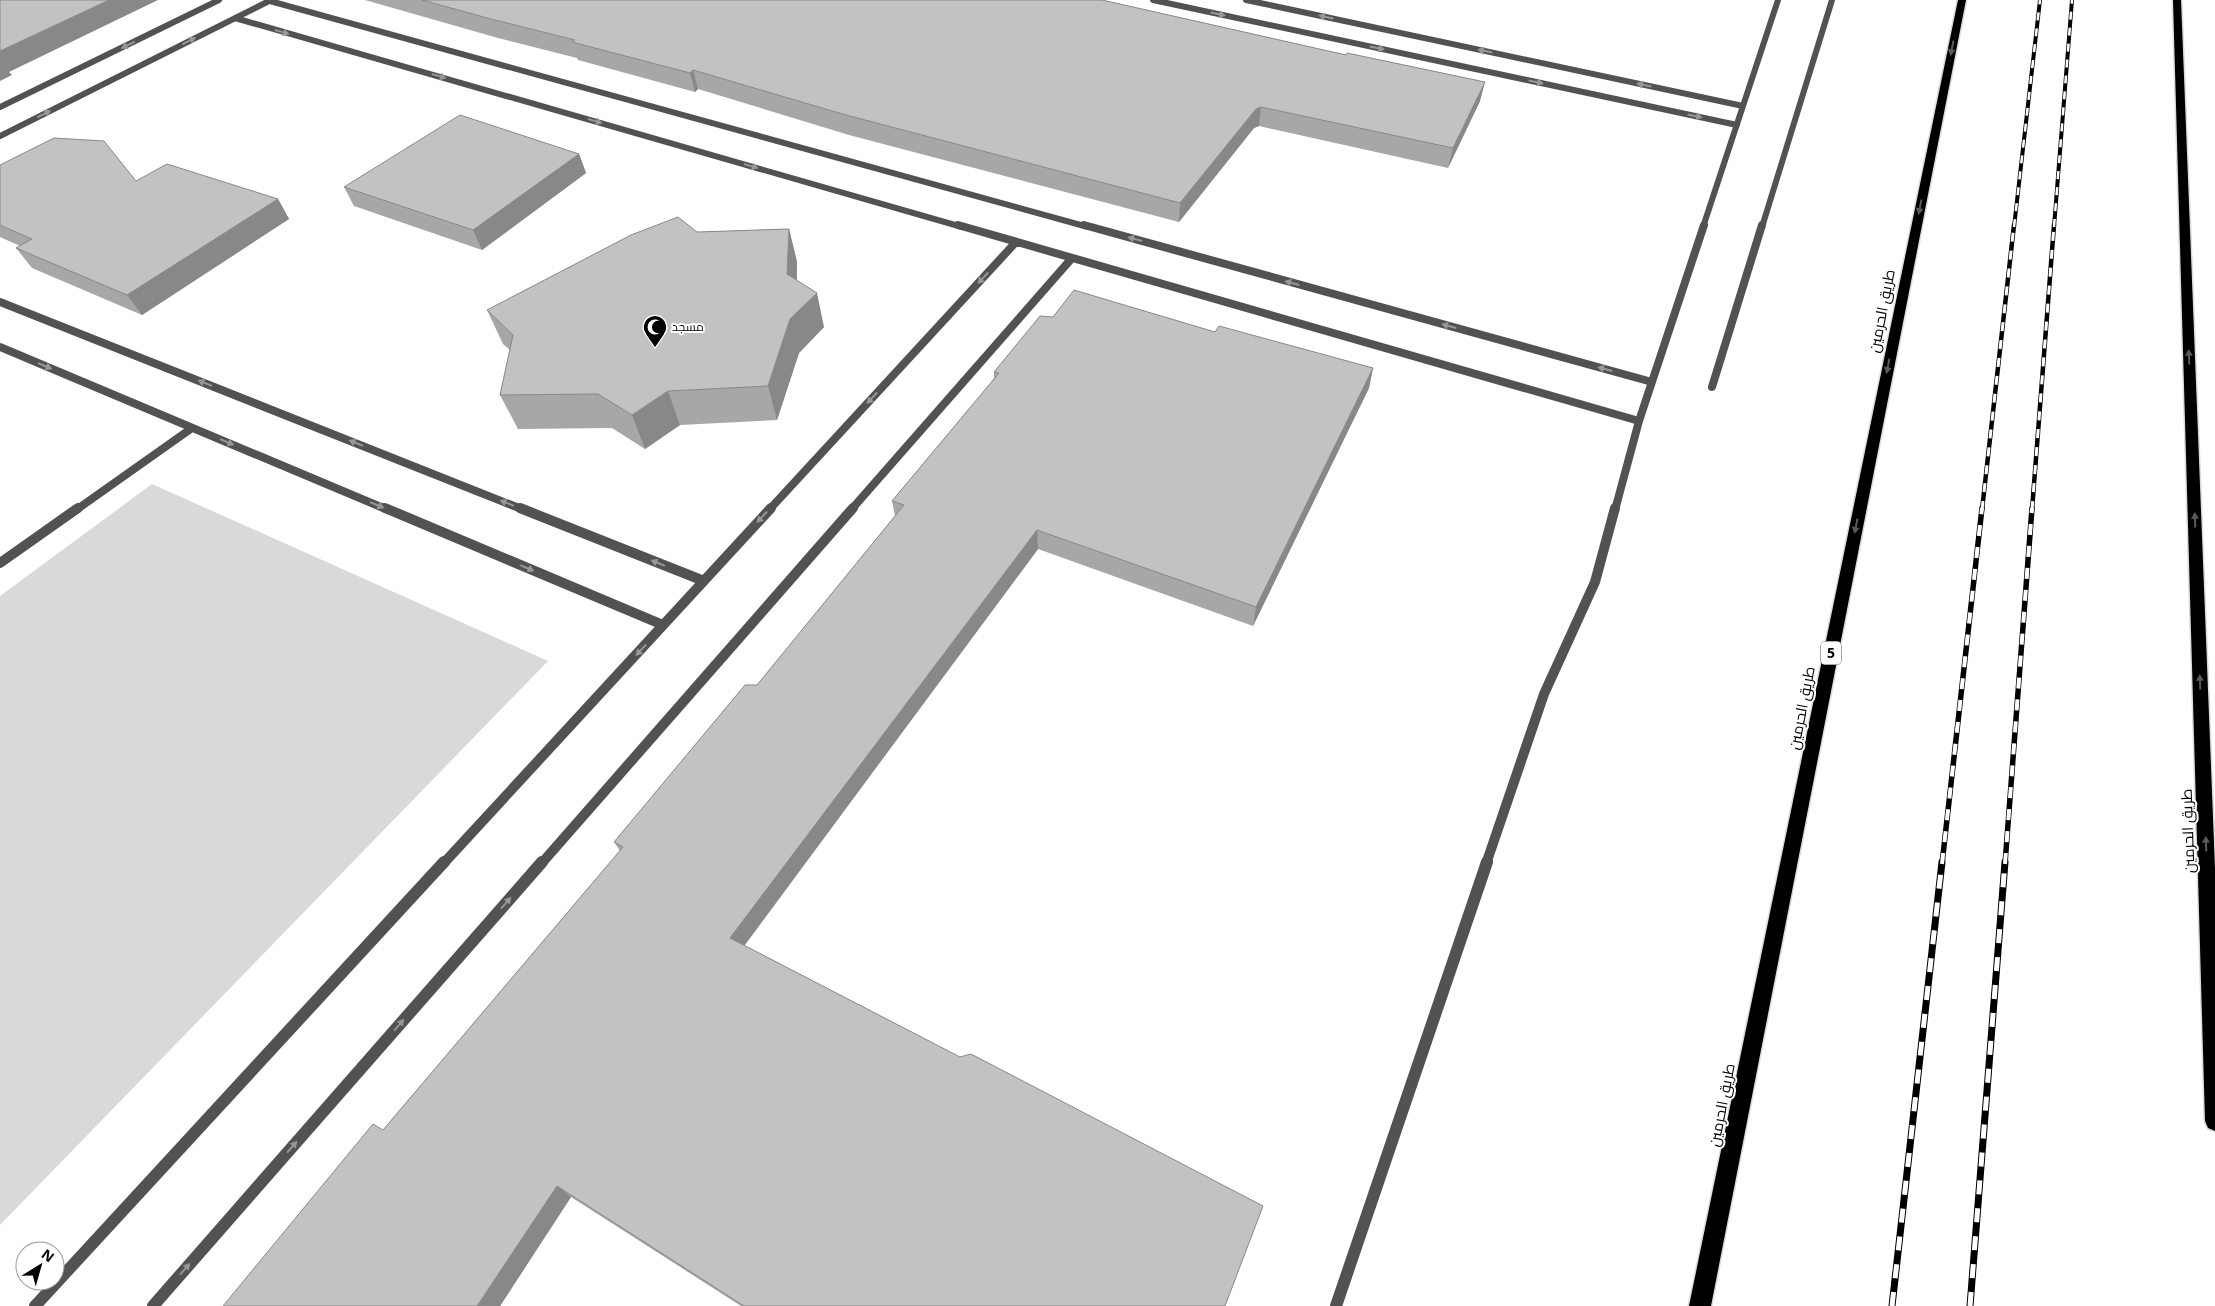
<svg xmlns="http://www.w3.org/2000/svg" width="2215" height="1306" viewBox="0 0 2215 1306" font-family="'Open Sans',Cairo,sans-serif">
<rect width="100%" height="100%" fill="#fff"/>
<path fill="#d9d9d9" d="M152 484 548 661 0 1225V596Z"/>
<g fill="none" stroke-linecap="round" stroke-linejoin="round">
<g stroke="#dbdbdb" stroke-width="3">
<path id="highway" d="M1958 0H1966L1711 1306H1689Z
M2173 0H2181L2215 869V1131L2208 1128 2205 1121Z"/>
</g>
<path stroke="#525252" stroke-width="6" d="M1153 0 1737 125
M1246 0 1743 106
M270 1 1088 227
M235 18 962 227
M0 107 219 0
M0 136 271 0
M1703 227 1778 0
M1762 227 1832 0"/>
<path stroke="#525252" stroke-width="8" d="M958 225 1639 421
M1084 225 1652 382
M0 302 524 510
M0 347 388 510
M1712 387 1762 225
M76 510 192 428
M769 510 1016 242
M851 510 1072 258
M1615 510 1639 421 1704 225"/>
<path stroke="#525252" stroke-width="10" d="M385 508 663 625
M520 508 704 581
M0 563 78 508
M443 864 771 508
M541 864 853 508
M1486 864 1544 694 1595 582 1615 508"/>
<path stroke="#525252" stroke-width="12" d="M35 1306 444 862
M153 1306 542 862
M1336 1306 1487 862"/>
<use href="#highway" fill="#000" fill-rule="evenodd"/>
<g stroke="#000" stroke-width="4">
<path id="rail-far3" d="M2014 227 2040 0
M2054 227 2072 0"/>
</g>
<g stroke="#000" stroke-width="4.5">
<path id="rail-far2" d="M1982 510 2014 225
M2032 510 2054 225"/>
</g>
<g stroke="#000" stroke-width="5.5">
<path id="rail-far1" d="M1942 864 1982 508
M2005 864 2032 508"/>
</g>
<g stroke="#000" stroke-width="7">
<path id="rail" d="M1892 1306 1942 862
M1970 1306 2005 862"/>
</g>
<use href="#rail-far3" stroke="#fff" stroke-width="2.5" stroke-dasharray="8" stroke-linecap="butt"/>
<use href="#rail-far2" stroke="#fff" stroke-width="3" stroke-dasharray="9" stroke-linecap="butt"/>
<use href="#rail-far1" stroke="#fff" stroke-width="4" stroke-dasharray="11" stroke-linecap="butt"/>
<use href="#rail" stroke="#fff" stroke-width="5" stroke-dasharray="14" stroke-linecap="butt"/>
</g>
<path fill="#a7a7a7" d="M365 0H1102L1480 101 1448 168 1259 126 1254 128 1179 222 849 135 698 89 695 92 578 60 577 58 498 38Z
M579 154 586 173 482 250 354 206 344 187Z
M0 165 136 181 278 199 289 219 142 315 32 268 16 248 20 246 0 237Z
M789 229 797 262V280L824 327 799 353 777 420 680 425 645 449 612 428 518 429 500 395 510 350 503 344 487 310 697 232Z
M1215 332 1373 368 1369 388 1253 626 1038 549 744 945 1225 1306H741L571 1197 500 1306 383 1130 620 851 614 842 757 685 895 516 892 501 994 379V372Z"/>
<path fill="#888" d="M109 0H158L9 72 12 75 0 81V51Z
M693 70 698 89 695 92 690 73Z
M1485 82 1480 101 1448 168 1453 148Z
M1261 107 1259 126 1254 128 1179 222 1180 203 1256 109Z
M579 154 586 173 482 250 473 230Z
M278 199 289 219 142 315 127 295Z
M789 229 797 262 796 307 787 274Z
M817 293 824 327 799 353 777 420 768 386 790 319Z
M1373 368 1369 388 1253 626 1256 607Z
M668 391 680 425 645 449 632 415Z
M1037 530 1038 549 739 953 730 938Z
M557 1186 571 1197 500 1306H477Z"/>
<path fill="#c2c2c2" stroke="#888" d="M0 0H109L0 51Z
M422 0H1102L1346 55 1347 53 1485 82 1453 148 1261 107 1256 109 1180 203 846 115 693 70 690 73 572 42 575 40 491 19Z
M460 115 579 154 473 230 344 187Z
M54 138 104 141 136 181 167 164 278 199 127 295 16 248 32 239 0 225V165Z
M678 217 697 232 789 229 787 274 817 293 790 319 768 386 668 391 632 415 598 394 500 395 513 335 487 310 631 235Z
M1074 290 1215 332 1219 326 1373 368 1256 607 1037 530 730 938 960 1057 971 1054 1263 1206 1225 1306H744L557 1186 477 1306H223L373 1124 383 1130 623 847 614 842 745 685H757L904 505 892 501 999 373 994 372 1040 316 1053 317Z"/>
<defs><path id="oneway-solid" d="M-6-.8H1V-3.2L6.5 0L1 3.2V.8H-6Z" transform="scale(1.25)"/></defs>
<g fill="#979797">
<use href="#oneway-solid" transform="translate(1218 14) rotate(12)"/>
<use href="#oneway-solid" transform="translate(1326 17) rotate(-168)"/>
<use href="#oneway-solid" transform="translate(282 32) rotate(16)"/>
<use href="#oneway-solid" transform="translate(189 41) rotate(-27)"/>
<use href="#oneway-solid" transform="translate(128 45) rotate(154)"/>
<use href="#oneway-solid" transform="translate(1377 48) rotate(12)"/>
<use href="#oneway-solid" transform="translate(1485 51) rotate(-168)"/>
<use href="#oneway-solid" transform="translate(439 76) rotate(16)"/>
<use href="#oneway-solid" transform="translate(1536 82) rotate(12)"/>
<use href="#oneway-solid" transform="translate(1644 85) rotate(-168)"/>
<use href="#oneway-solid" transform="translate(44 114) rotate(-27)"/>
<use href="#oneway-solid" transform="translate(1695 116) rotate(12)"/>
<use href="#oneway-solid" transform="translate(595 121) rotate(16)"/>
<use href="#oneway-solid" transform="translate(751 166) rotate(16)"/>
<use href="#oneway-solid" transform="translate(1135 239) rotate(-165)"/>
<use href="#oneway-solid" transform="translate(983 278) rotate(133)"/>
<use href="#oneway-solid" transform="translate(1292 283) rotate(-165)"/>
<use href="#oneway-solid" transform="translate(1449 326) rotate(-165)"/>
<use href="#oneway-solid" transform="translate(45 366) rotate(23)"/>
<use href="#oneway-solid" transform="translate(1605 369) rotate(-165)"/>
<use href="#oneway-solid" transform="translate(205 383) rotate(-158)"/>
<use href="#oneway-solid" transform="translate(872 398) rotate(133)"/>
<use href="#oneway-solid" transform="translate(227 442) rotate(23)"/>
<use href="#oneway-solid" transform="translate(356 443) rotate(-158)"/>
<use href="#oneway-solid" transform="translate(507 503) rotate(-158)"/>
<use href="#oneway-solid" transform="translate(377 505) rotate(23)"/>
<use href="#oneway-solid" transform="translate(762 517) rotate(133)"/>
<use href="#oneway-solid" transform="translate(658 563) rotate(-158)"/>
<use href="#oneway-solid" transform="translate(527 568) rotate(23)"/>
<use href="#oneway-solid" transform="translate(641 650) rotate(133)"/>
<use href="#oneway-solid" transform="translate(506 903) rotate(-49)"/>
<use href="#oneway-solid" transform="translate(399 1025) rotate(-49)"/>
<use href="#oneway-solid" transform="translate(292 1147) rotate(-49)"/>
<use href="#oneway-solid" transform="translate(185 1269) rotate(-49)"/>
</g>
<g fill="#595959">
<use href="#oneway-solid" transform="translate(1952 48) rotate(101)"/>
<use href="#oneway-solid" transform="translate(1920 207) rotate(101)"/>
<use href="#oneway-solid" transform="translate(2189 357) rotate(-92)"/>
<use href="#oneway-solid" transform="translate(1888 366) rotate(101)"/>
<use href="#oneway-solid" transform="translate(2195 520) rotate(-92)"/>
<use href="#oneway-solid" transform="translate(1856 526) rotate(101)"/>
<use href="#oneway-solid" transform="translate(2200 682) rotate(-92)"/>
<use href="#oneway-solid" transform="translate(2206 844) rotate(-92)"/>
</g>
<defs>
<g id="mosque-pin" transform="scale(1.25)"><path d="M0 17L-7.5 6A9.5 9.5 0 1 1 7.5 6Z" fill="#000" stroke="#fff"/><path d="M3.5-4.9A6 6 0 1 0 3.5 4.9A5 5 0 1 1 3.5-4.9Z" fill="#fff"/></g>
</defs>
<g fill-rule="evenodd">
<use href="#mosque-pin" x="655" y="327"/>
</g>
<g text-anchor="middle" stroke-width="4" stroke-linejoin="round" paint-order="stroke">
<g font-size="12" fill="#000" stroke="#fff" text-anchor="start">
<text x="672" y="331">مسجد</text>
</g>
<rect fill="#fff" stroke="#4c4c4c" stroke-width="1" x="1821" y="641.5" width="20" height="23" rx="4"/>
<g font-size="14" font-weight="bold" fill="#000">
<text x="1831" y="658">5</text>
</g>
<g font-size="15" fill="#000" stroke="#fff">
<text transform="translate(1882 311) rotate(-79)" y="5">طريق الحرمين</text>
<text transform="translate(1802 708) rotate(-79)" y="5">طريق الحرمين</text>
<text transform="translate(2188 831) rotate(-92)" y="5">طريق الحرمين</text>
<text transform="translate(1722 1105) rotate(-79)" y="5">طريق الحرمين</text>
</g>
</g>
<g transform="translate(40 1266) rotate(37)"><circle r="24" fill="#ffffff" stroke="#999999"/>
<path d="M0-4L9 19L0 12L-9 19Z" fill="#000000"/>
<text y="-8" font-size="14" font-weight="bold" text-anchor="middle" fill="#000000">N</text>
</g>
</svg>
